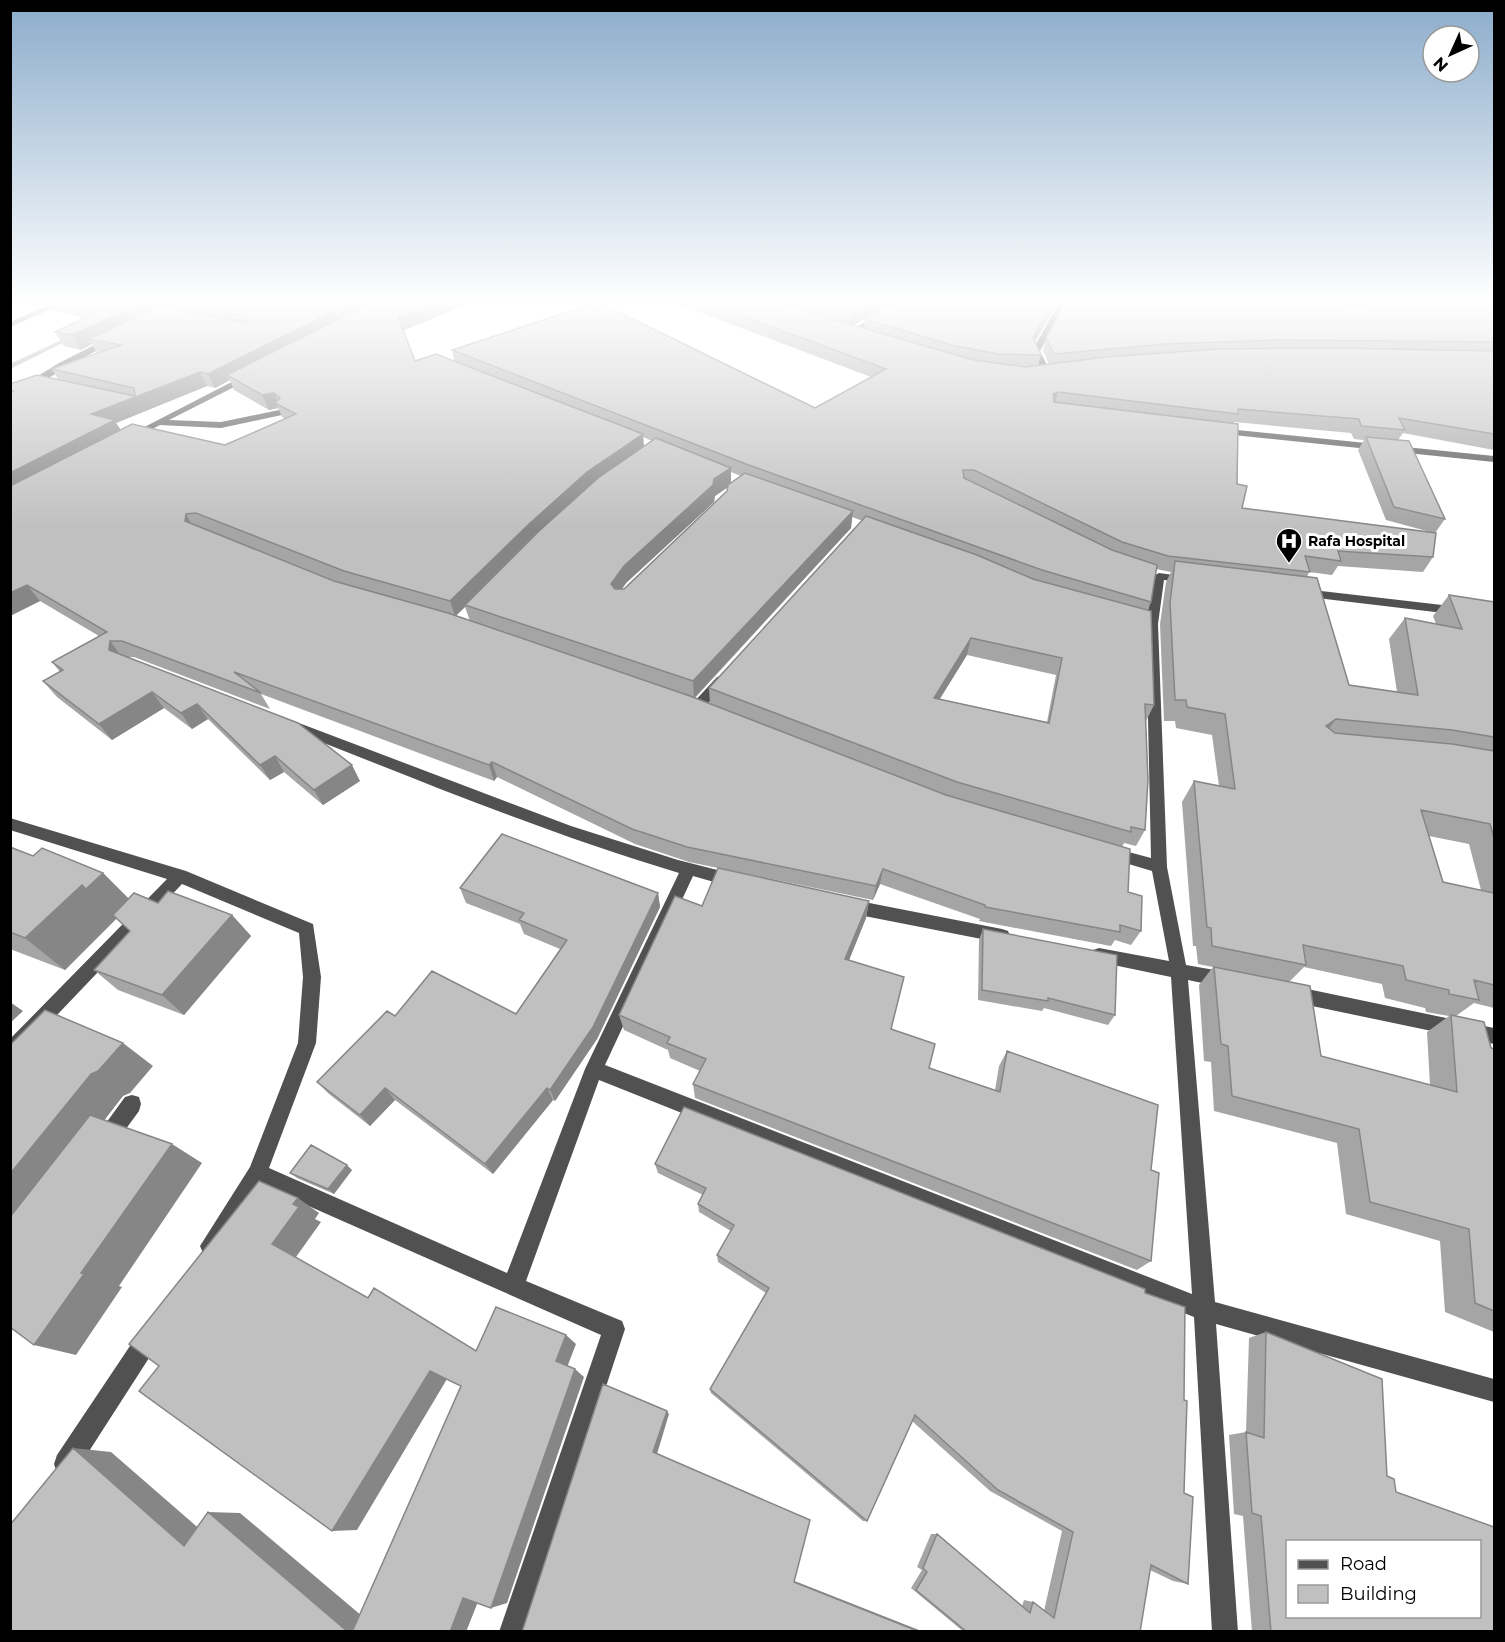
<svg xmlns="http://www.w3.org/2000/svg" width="1505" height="1642" viewBox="0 0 1505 1642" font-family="Montserrat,sans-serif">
<rect width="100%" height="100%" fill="#fff"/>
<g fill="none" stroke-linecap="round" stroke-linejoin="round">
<path fill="#9f9f9f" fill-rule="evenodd" d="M72 335 77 336 10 369V364Z"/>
<path fill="#515151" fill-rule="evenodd" d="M63 299H73L10 327V322Z
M906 299H916L892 310 880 321 854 334 847 332 874 317 886 306Z
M1061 299H1069L1040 351 1049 369 1059 367 1063 370 1046 375 1042 372 1032 351Z
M108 338 115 340 10 400V393L59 363Z
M249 373 252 374V378L169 420 221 422 279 410 284 413 282 415 221 428 160 425 135 438 127 436Z
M1217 428 1494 456V462L1214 433 1212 431Z
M1159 573 1188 577 1194 580 1188 583 1164 580 1158 624 1167 867 1186 965 1226 972 1232 975 1235 980 1232 985 1226 988 1188 980 1215 1302 1494 1379V1402L1216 1324 1238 1632H1212L1194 1317 599 1080 526 1281 622 1321 625 1329 525 1632H499L601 1335 261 1185 217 1253 210 1256 203 1253 200 1246 250 1167 298 1043 303 977 299 933 182 884 16 1058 10 1060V1039L167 879 10 830V818L186 871 313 924 321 977 316 1043 269 1168 507 1273 585 1069 679 873C545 833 416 779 286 728L284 725 291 720 571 826 678 860 741 876 743 881 741 886 735 888 693 876 605 1065 1192 1294 1171 977 1099 962 1093 960 1091 955 1093 950 1099 948 1169 961 1152 871 1105 857 1102 853 1105 849 1110 847 1151 858 1146 624 1153 576Z
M1304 589 1494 611V619L1300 596 1298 593Z
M722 676 729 680 727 683 702 710H692L690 707 692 704 717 677Z
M849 899 1002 929 1008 931 1010 936 1008 941 1002 943 849 913 843 911 841 906 843 901Z
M1293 986 1494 1028V1044L1293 1002 1287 1000 1284 994 1287 988Z
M132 1095 139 1097 141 1104 139 1111 112 1148 105 1151 98 1148 95 1141 98 1134 125 1097Z
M150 1325 158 1328 161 1336 158 1344 75 1473 66 1476 57 1473 54 1464 57 1455 142 1328Z"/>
</g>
<path fill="#a5a5a5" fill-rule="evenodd" d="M10 299H480L403 330 415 361H454L452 350 815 408 871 377 667 300V299H1060L1035 341 1041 355 1038 366 1049 364 1043 351 1046 338 1068 299H1494V450L1403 433 1398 440 1445 519 1435 533 1433 557 1423 572 1338 566 1332 575 1309 572 1307 577 1349 685 1397 692 1389 639 1405 618 1436 624 1433 616 1449 595 1494 602V1008L1474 1003 1456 1016 1491 1048 1494 1049V1332L1445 1312 1440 1241 1346 1214 1337 1143 1214 1111 1211 1062 1204 1061 1199 985 1213 967 1198 964 1196 946H1193L1182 802 1194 781 1219 786 1212 735 1176 728 1175 721H1164L1160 624 1166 582 1171 572 1156 569 1151 602 1148 610 1154 705 1146 721 1145 830 1136 846 1124 843 1122 847 1128 892 1141 931 1131 945 1115 940 1111 946 979 921 980 919 880 884 873 900 689 862 635 844 497 777 494 781 261 694 270 709 134 657H128L360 781 323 805 284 772 270 780 208 719 192 729 164 708 112 740 57 697 43 681 60 672 52 662 99 636 40 601 10 616V384L58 379 52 369 98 353H97L92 344 81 350 64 346 55 332 84 318 53 310 48 303 39 307 10 300ZM890 304 882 310 865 319 864 328 853 325ZM176 305 178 309 170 308ZM230 380 234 390 269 410 278 408 282 417 285 419 225 445 121 430 116 423 207 386 215 388ZM1234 422 1351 433 1354 439 1364 440 1358 450 1386 520 1434 533 1242 508 1237 484ZM643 437 652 441 644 446ZM731 472 741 476 731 483ZM728 487 727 491 624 589H622L626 583 714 502 715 496ZM852 517 863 521 709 688 710 704 695 698 851 528ZM238 542 343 584 334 581ZM465 607 470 621 456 616ZM967 655 1056 675 1047 722 940 699ZM1429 836 1469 844 1481 890 1443 882ZM1304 967 1382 984 1385 998 1425 1008 1426 1012 1449 1016 1427 1032 1430 1085 1321 1056 1289 982Z
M10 847 33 856 103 873 129 899 232 915 251 936 184 1015 118 990 94 970 130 931 117 918 65 970 10 949Z
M460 888 658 893 660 907 597 1039 555 1101 553 1100 493 1174 395 1100 370 1126 329 1094 317 1082 395 1016 516 1014 560 949 524 934 520 924 466 903Z
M869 901 866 918 849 960 891 1029 929 1068 995 1090 999 1066 1007 1051 1151 1170V1261L1137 1270 695 1098 693 1084 700 1071 670 1058 668 1050 624 1030 619 1015 702 906Z
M983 929 1115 1015 1108 1025 1044 1008 1042 1011 978 1000 979 940Z
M655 1164 1145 1293 1184 1493 1188 1584 1173 1581 1150 1570 1140 1632H964L911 1588 922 1570 917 1567 931 1534H937L1022 1606 1024 1600 1033 1602 1044 1611 1062 1531 990 1491 912 1421 867 1521H863L711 1393 710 1389 766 1293 718 1262 717 1255 731 1231 699 1212 698 1204 703 1195 658 1173Z
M352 1170 334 1194 297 1178 290 1173Z
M1266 1332 1387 1476 1396 1492 1494 1632H1252L1243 1516 1234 1514 1229 1435 1246 1432 1249 1338Z"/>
<path fill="#868686" d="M34 299H46L48 303 39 307Z
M152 299H189L173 300 176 305 99 341 89 339 92 344 81 350 72 335Z
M358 299H389L227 375 230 380 215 388 208 374Z
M443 299H480L402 331 398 317Z
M878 299H904L896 300 850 327 851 314Z
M1056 299H1060L1030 350 1033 337Z
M200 372 207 386 116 423 124 435 10 494V473L91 414Z
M1058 392 1054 406 1053 394Z
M274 393 279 404 275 403 278 408 269 410 262 395Z
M643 434 644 450 465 605V607L455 616 450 601 528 525 587 472Z
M731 468V485L715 496 714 502 626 583 614 601 611 584 624 566 714 479Z
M853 511 851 528 694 698 693 681Z
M186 514 194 529 185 521Z
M27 585 40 601 10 616V593Z
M971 638 967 655 930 714 934 698Z
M110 641 122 657 109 650Z
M152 692 164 708 112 740 99 724Z
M197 704 208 719 192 729 181 713Z
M1336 719 1320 740 1326 726Z
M275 756 284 772 270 780 260 765Z
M492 762 497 777 494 781 489 765Z
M352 765 360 781 323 805 314 790Z
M883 869 880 884 873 900 876 886Z
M103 873 137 907 117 918 65 970 25 938 82 885Z
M658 893 660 907 597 1039 555 1101 550 1090Z
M869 901 866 918 843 975 845 959Z
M232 915 251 936 184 1015 162 995Z
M10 1002 23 1011 10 1023Z
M123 1043 153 1066 130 1093 123 1096 10 1243V1174L91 1074Z
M385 1088 395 1100 370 1126 360 1115Z
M547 1088 553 1100 493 1174 485 1164Z
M172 1144 202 1163 119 1286 122 1287 76 1355 34 1345 81 1273Z
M347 1165 352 1170 334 1194 328 1189Z
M298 1198 319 1213 315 1219 321 1222 296 1257 272 1244 293 1204Z
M566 1335 576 1344 566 1370 556 1361Z
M575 1369 584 1377 507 1603 491 1608Z
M430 1371 447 1379 357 1530 332 1531Z
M667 1411 669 1414 657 1454 653 1452Z
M73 1448 111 1452 218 1545 184 1546Z
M208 1512 240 1513 375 1627 359 1632H348Z
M792 1580 924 1632H920L794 1582Z
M481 1594 466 1632H450L463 1598Z"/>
<path fill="#c0c0c0" stroke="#868686" stroke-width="1.5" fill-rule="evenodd" d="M55 299H152L72 335 55 332 101 310Z
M174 299H358L208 374 200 372 91 414 115 420 10 473V392L13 391 10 390V384L37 375 135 396 134 388 52 369 121 345 89 339 160 306 243 323 248 321V317L173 300Z
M379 299H443L398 317 415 361 436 354 643 434 587 472 528 525 450 601 344 571 196 513 186 514 185 521 334 581 448 613 690 696 946 795 1130 849 1128 892 1142 896 1141 931 1120 925V932L985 907V905L883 869 876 886 687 847 632 829 492 762 489 765 234 672 261 693 122 641H110L109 650 298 723 352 765 314 790 275 756 260 765 197 704 181 713 152 692 99 724 43 681 63 670 52 662 107 632 27 585 10 593V486L132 424 225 445 296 414 275 403 280 398 274 393 262 395 227 375Z
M696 299H774L804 311 974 360 1026 367 1106 357 1219 349 1332 348 1494 351V434L1399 418 1405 430 1361 426 1359 419 1238 409V414L1058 392 1053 394 1054 402 1238 424 1237 484 1247 486 1242 508 1436 533 1433 557 1338 551 1341 561 1305 556 1310 572 1168 556 1122 542 974 470H963L964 478 1112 550 1157 565 1151 602 1042 570 746 464 452 350 598 302 815 408 886 369Z
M802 299H878L851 314Z
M896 299H1056L1033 337 1041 355 998 354 951 345 865 319 882 310Z
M1068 299H1293L1362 306 1368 302 1365 299H1494V342L1277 340 1164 344 1054 354 1046 338Z
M1366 437 1409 441 1445 519 1394 507Z
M656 438 731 468 714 479 713 485 624 566 611 584 615 589H624L727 491 728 485 745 473 853 511 693 681 465 605 539 531 598 478Z
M866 516 977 555 1033 579 1151 611 1154 705 1145 704 1148 780 1145 830 1131 827V832L957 782 709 688ZM971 638 1062 658 1049 723 934 698Z
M1175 561 1317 578 1349 685 1418 695 1405 618 1462 629 1449 595 1494 602V737L1452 730 1336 719 1326 726 1335 733 1452 744 1494 751V838L1490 824 1421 810 1443 882 1494 893V985L1474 980 1479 1000 1449 994V990L1406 980 1403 966 1303 945 1306 965 1212 946 1211 928 1207 927 1194 781 1235 789 1225 714 1187 707 1186 700H1175L1170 603Z
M502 834 658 893 593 1027 550 1090 547 1088 485 1164 385 1088 360 1115 317 1082 387 1011 395 1016 432 971 516 1014 567 940 519 920 524 913 460 888Z
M10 847 33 856 42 848 103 873 86 889 82 885 25 938 10 932Z
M718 868 869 901 845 959 904 977 891 1029 935 1044 929 1068 1000 1092 1007 1051 1158 1105 1151 1170 1159 1173 1151 1261 693 1084 706 1059 667 1043 670 1037 619 1015 675 896 702 906Z
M168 891 232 915 162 995 94 970 130 931 113 915 134 893 158 903Z
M983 929 1117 955 1115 1015 1048 998V1001L982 990Z
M1214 967 1310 986 1321 1056 1457 1092 1451 1015 1484 1022 1491 1048 1494 1049V1311L1475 1303 1469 1229 1370 1202 1359 1129 1232 1096 1228 1046 1221 1044Z
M45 1010 123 1043 98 1071 91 1074 10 1174V1045Z
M684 1107 1145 1289V1293L1185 1307 1184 1400 1187 1401 1184 1493 1193 1497 1188 1584 1151 1565 1140 1632H967L916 1590 927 1572 923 1568 937 1534 1030 1613 1033 1602 1054 1618 1073 1532 998 1490 915 1415 867 1521 710 1389 769 1288 717 1255 734 1225 698 1204 706 1188 655 1164Z
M90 1115 172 1144 81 1273 84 1274 34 1345 10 1327V1217Z
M311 1145 347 1165 328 1189 290 1173Z
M259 1181 298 1198 293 1204 299 1207 272 1244 368 1298 374 1288 476 1351 496 1307 566 1335 556 1361 575 1369 491 1608 463 1598 450 1632H352L461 1386 430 1371 332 1531 139 1391 159 1366 129 1344Z
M1266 1332 1382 1379 1387 1476 1394 1479 1396 1492 1494 1527V1632H1271L1261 1516 1252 1513 1246 1432 1264 1438ZM1287 1542H1479V1617H1287Z
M603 1384 667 1411 653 1452 810 1520 794 1582 920 1632H522Z
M73 1448 184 1546 208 1512 348 1632H10V1525Z"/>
<linearGradient id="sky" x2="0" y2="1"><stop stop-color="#8baccb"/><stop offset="0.57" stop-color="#fff"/><stop offset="1" stop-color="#fff" stop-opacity="0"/></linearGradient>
<rect width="1505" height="529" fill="url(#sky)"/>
<defs>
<g id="hospital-pin" transform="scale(1.35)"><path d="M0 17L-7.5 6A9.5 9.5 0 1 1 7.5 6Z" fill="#000" stroke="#fff"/><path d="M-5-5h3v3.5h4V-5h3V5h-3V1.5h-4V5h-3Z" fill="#fff"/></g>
</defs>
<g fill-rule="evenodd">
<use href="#hospital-pin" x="1289" y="541"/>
</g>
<g text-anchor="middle" stroke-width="6" stroke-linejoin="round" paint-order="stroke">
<g font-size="14" font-weight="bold" fill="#000" stroke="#fff" text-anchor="start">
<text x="1308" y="546">Rafa Hospital</text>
</g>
</g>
<rect width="1505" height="1642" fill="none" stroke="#000000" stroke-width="24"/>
<rect x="1286" y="1540" width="195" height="78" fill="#ffffff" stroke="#999999" stroke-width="1.5"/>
<rect x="1298" y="1560" width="30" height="9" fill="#515151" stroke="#999999" stroke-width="1.5"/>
<text x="1340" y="1570" font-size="18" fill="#000000">Road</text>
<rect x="1298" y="1585" width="30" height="18" fill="#c0c0c0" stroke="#999999" stroke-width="1.5"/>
<text x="1340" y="1600" font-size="18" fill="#000000">Building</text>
<g transform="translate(1451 54) rotate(225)"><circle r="28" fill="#ffffff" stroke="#999999" stroke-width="1.5"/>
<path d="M0-4.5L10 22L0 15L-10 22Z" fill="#000000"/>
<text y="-9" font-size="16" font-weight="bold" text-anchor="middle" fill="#000000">N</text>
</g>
</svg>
